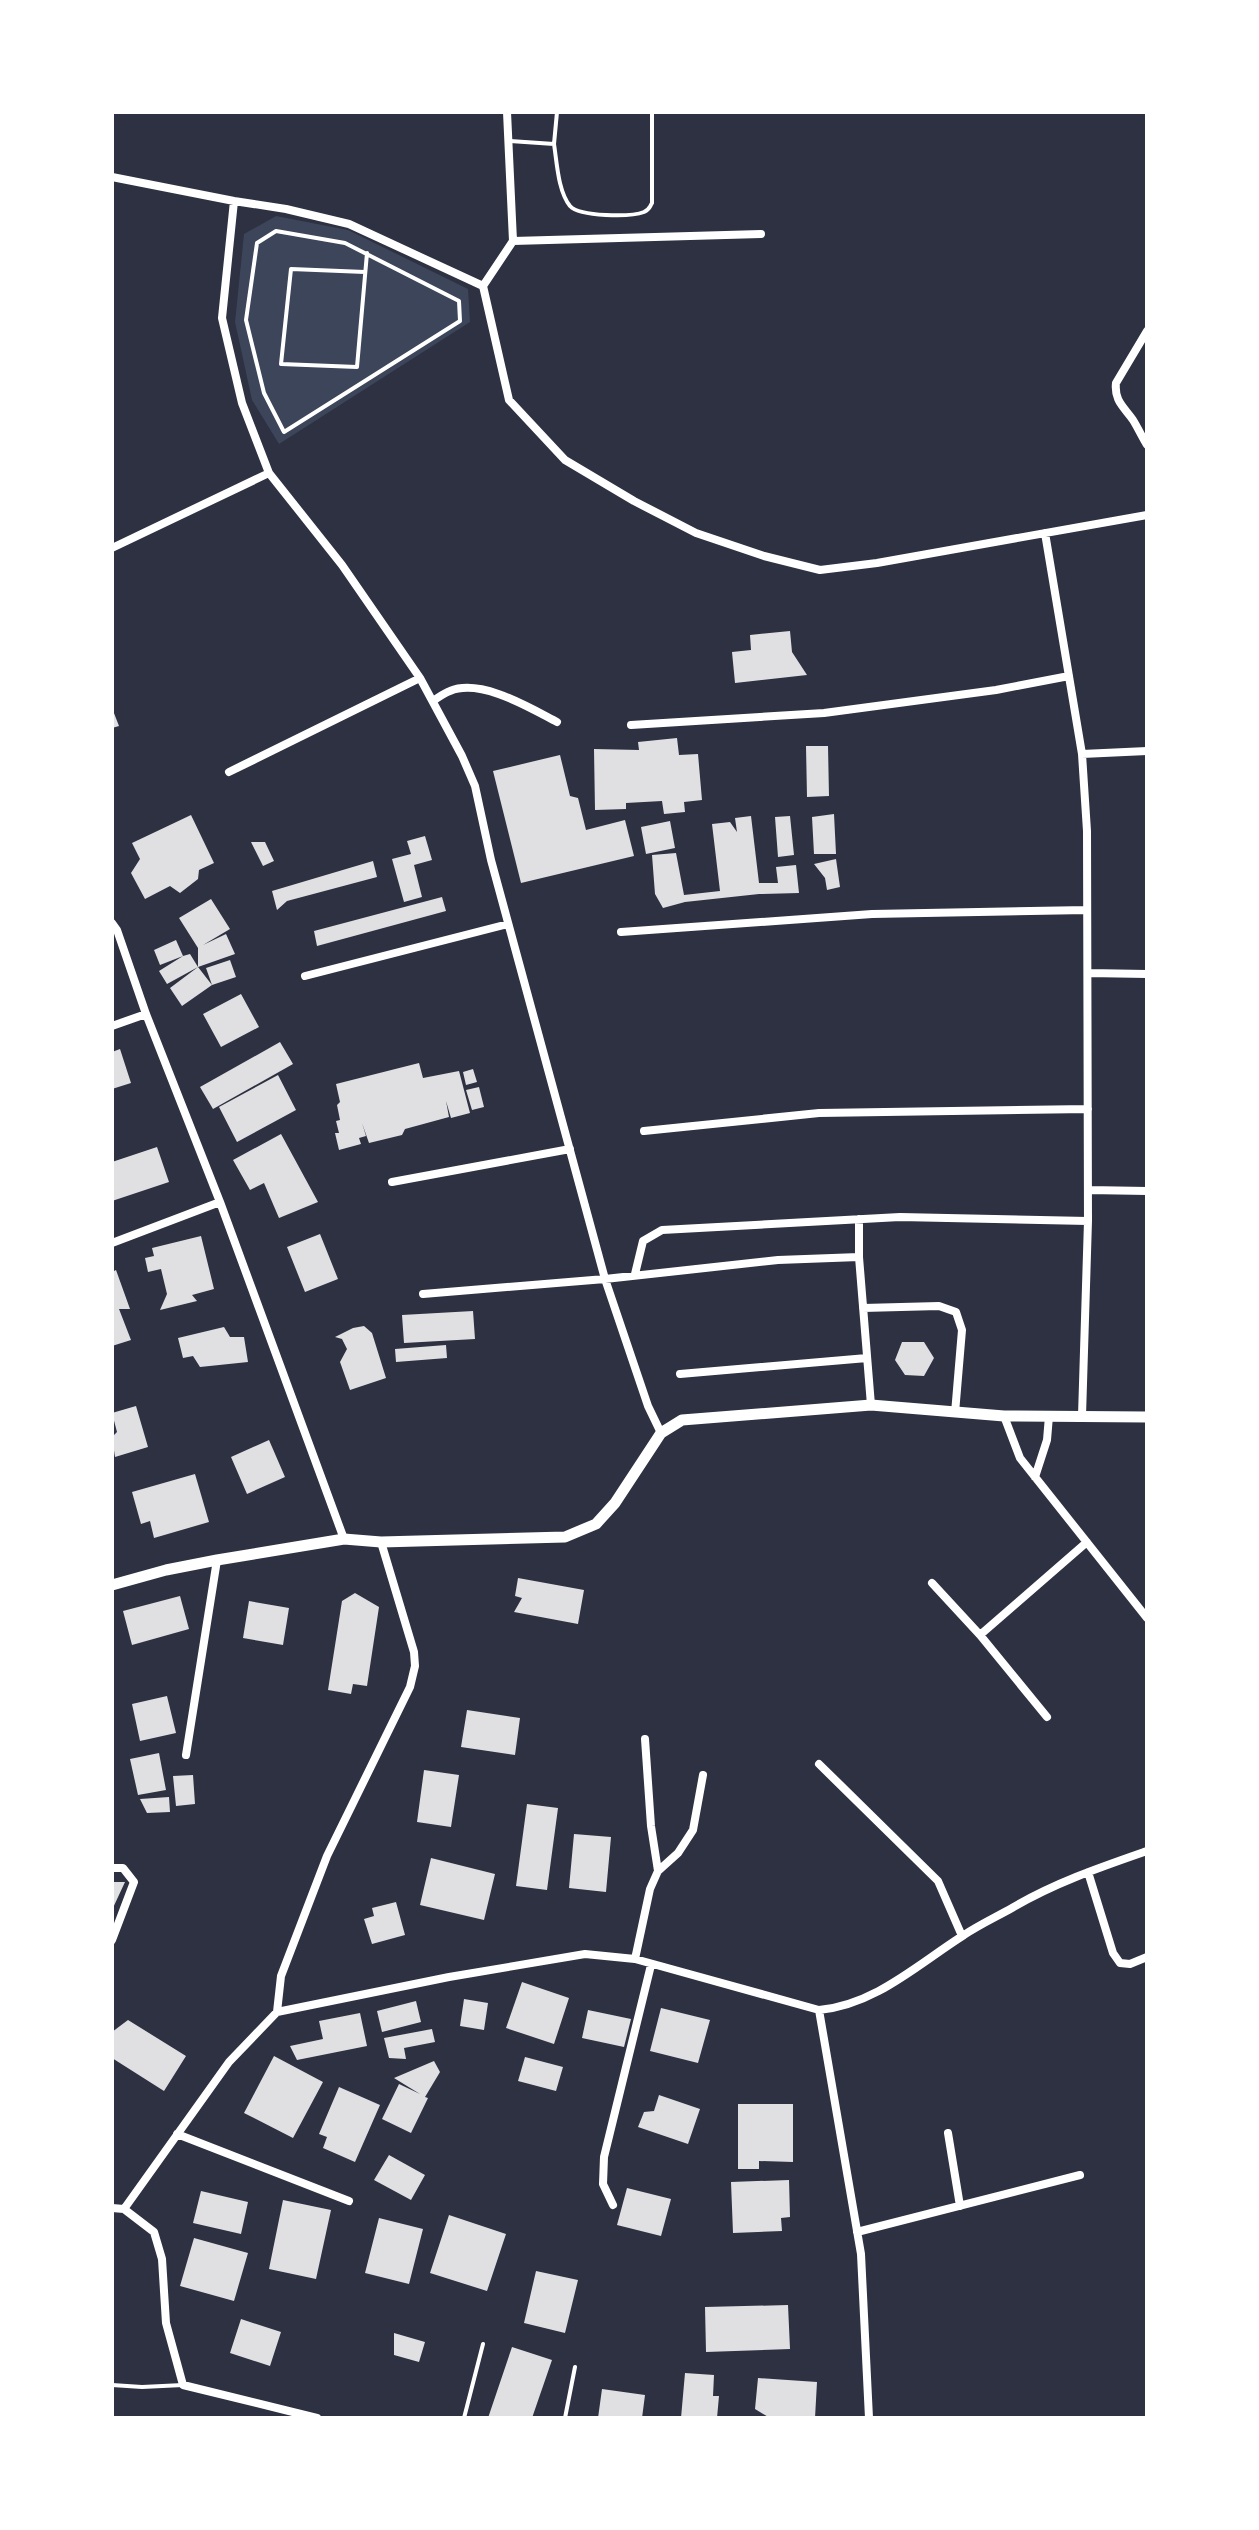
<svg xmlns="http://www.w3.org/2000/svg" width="1259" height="2530" viewBox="0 0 1259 2530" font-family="'Alegreya Sans',sans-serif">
<rect width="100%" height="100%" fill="#2d3142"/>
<path fill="#3c4559" d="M276 216 348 230 468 289 470 322 279 444 252 400 235 322 244 234Z"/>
<path fill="#e0e0e3" d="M790 631 792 652 807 675 735 683 732 652 751 650 750 635Z
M112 708 119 726 112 728Z
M677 738 679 755 698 754 702 800 684 802 685 812 664 814 662 801 626 803V809L595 810 594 749 639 750 638 742Z
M806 746H828L829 796 807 797Z
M560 755 570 796 578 798 586 830 625 820 634 856 521 883 493 771Z
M834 814 836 854H814L812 817Z
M191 815 214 863 199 870 198 879 180 893 170 886 145 899 131 873 140 859 132 843Z
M751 816 759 883H778L776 867 796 865 799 893 759 894 685 902 663 908 655 894 652 855 676 853 684 895 720 891 712 824 730 822 737 832 735 818Z
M790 816 794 855 778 857 775 817Z
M670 821 675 848 646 854 641 827Z
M425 836 432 860 414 865 422 897 404 902 392 859 411 854 407 841Z
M251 842H265L274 861 263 866Z
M836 859 840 887 827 890 825 878 814 864Z
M373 861 377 877 287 901 277 910 272 891Z
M442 897 446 911 317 946 314 931Z
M211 899 230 929 203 945 226 934 235 954 198 967V948L179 918Z
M176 940 183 956 190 954 198 967 167 984 159 971 183 956 160 965 154 950Z
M230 960 236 977 212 985 206 968Z
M198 967 212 985 182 1006 170 988Z
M241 994 259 1027 221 1047 203 1014Z
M280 1042 293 1064 213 1109 200 1087Z
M120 1049 131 1083 112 1089V1052Z
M419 1063 423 1078 459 1071 470 1113 451 1118 446 1101 449 1117 405 1129 402 1135 369 1143 362 1123 366 1136 359 1138 361 1144 339 1150 335 1133H339L336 1121 340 1120 337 1105 340 1102 336 1084Z
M473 1069 477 1082 466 1085 463 1072Z
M278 1075 296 1110 237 1142 219 1107Z
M479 1087 484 1107 472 1110 466 1090Z
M281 1134 318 1202 279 1218 264 1183 250 1190 233 1160Z
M157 1147 169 1182 112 1201V1162Z
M320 1234 338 1279 305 1292 287 1247Z
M201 1236 214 1289 192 1295 197 1301 160 1310 167 1294 161 1269 148 1272 145 1258 154 1256 152 1248Z
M116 1270 130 1309H119L131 1340 112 1346V1272Z
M473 1311 475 1339 404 1343 402 1315Z
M364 1326 372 1333 386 1378 350 1390 340 1362 347 1349 342 1339 335 1337 353 1328Z
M224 1327 230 1337H244L248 1362 200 1367 193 1356 183 1358 178 1338Z
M902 1342H924L934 1358 924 1376 905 1375 895 1360Z
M446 1345 447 1358 396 1362 395 1349Z
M136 1406 148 1447 115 1457 112 1437 117 1432 112 1413Z
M269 1440 285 1477 247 1494 231 1457Z
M195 1474 209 1522 154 1538 150 1521 141 1524 132 1492Z
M518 1578 584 1590 578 1624 514 1612 522 1598 515 1596Z
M355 1593 379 1607 367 1686 353 1684 351 1694 328 1690 342 1601Z
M180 1596 189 1629 132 1645 123 1611Z
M249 1601 289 1608 283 1645 243 1638Z
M167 1696 176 1733 140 1741 132 1704Z
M467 1710 520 1718 515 1755 461 1747Z
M159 1753 166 1790 138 1795 130 1759Z
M424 1770 459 1775 451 1827 417 1822Z
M193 1775 195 1804 176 1806 173 1776Z
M169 1797 170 1812 147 1813 140 1799Z
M527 1804 558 1808 547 1890 516 1886Z
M574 1834 611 1837 606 1892 569 1888Z
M431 1858 495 1874 484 1920 420 1905Z
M112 1882H125L112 1910Z
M396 1902 405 1935 372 1944 364 1919 374 1916 372 1908Z
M522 1982 569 1998 554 2044 506 2028Z
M464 1999 488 2003 484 2030 460 2026Z
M416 2001 421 2022 382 2032 377 2011Z
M661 2008 710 2020 698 2063 650 2051Z
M588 2010 631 2019 624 2047 582 2038Z
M360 2013 367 2046 297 2060 290 2046 323 2039 319 2021Z
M128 2020 186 2056 164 2091 112 2058V2032Z
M432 2029 435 2042 404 2048 406 2059 389 2058 384 2038Z
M274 2056 323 2082 293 2138 244 2113Z
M525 2057 563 2067 556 2091 518 2081Z
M434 2061 440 2072 425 2097 428 2098 411 2133 382 2119 399 2084 420 2094 394 2078Z
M339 2087 380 2105 355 2162 323 2148 327 2137 319 2134Z
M659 2095 700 2109 688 2144 638 2127 644 2112 654 2111Z
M738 2104H793V2162L759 2161V2169H738Z
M389 2155 425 2175 411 2200 374 2180Z
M789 2180 790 2217 781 2218 782 2231 733 2233 731 2182Z
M627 2188 671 2199 661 2236 617 2225Z
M201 2191 248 2202 241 2234 193 2223Z
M283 2200 331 2210 316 2279 269 2269Z
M449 2215 506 2234 487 2291 430 2273Z
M379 2218 423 2229 409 2284 365 2273Z
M194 2238 248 2253 234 2301 180 2286Z
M536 2271 578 2280 565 2333 524 2323Z
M788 2305 790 2349 706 2352 705 2307Z
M241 2319 281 2332 270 2366 230 2353Z
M394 2333 425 2342 419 2362 394 2355Z
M512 2347 552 2360 532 2418H488Z
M685 2373 714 2375 713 2396H719L717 2418H681Z
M758 2378 817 2382 815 2418H770L755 2409Z
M602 2389 645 2395 642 2418H598Z"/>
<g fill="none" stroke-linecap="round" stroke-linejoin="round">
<path stroke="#fff" stroke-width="4" d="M276 231 345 243 459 301 460 321 284 432 264 393 246 320 257 243Z
M365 272 291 269 281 364 357 367 367 253"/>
<path stroke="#fff" stroke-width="4" d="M510 141 554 144C557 163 558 191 570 206 580 217 631 217 644 212 650 209 649 208 652 203V112
M554 144 557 112
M112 2385 142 2387 183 2385
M464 2418 483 2344
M565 2418 575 2367"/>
<path stroke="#fff" stroke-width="8" d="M112 177 234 201 286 209 349 224 483 286
M234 201 222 318 242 403 269 473 342 565 420 678 462 756 475 786 491 860 605 1279 648 1406 661 1433
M513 241 761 234
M483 286 509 400 565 460 634 501 696 533 764 556 820 570 877 563 1147 515
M483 286 513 241 507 112
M1147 331 1116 383C1114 401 1124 407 1133 420 1138 428 1142 437 1147 445
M1045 533 1082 754 1087 831 1088 1221 1082 1416
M112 548 269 473
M433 701C439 697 444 693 450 691 481 678 530 708 557 722
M631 725 824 713 996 690 1069 676
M1082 754 1147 751
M229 772 420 678
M112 923 117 930 146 1014 220 1202 344 1539
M621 932 872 914 1087 910
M1088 973 1147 974
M305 976 508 924
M112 1026 146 1014
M644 1131 819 1113 1088 1109
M392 1182 570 1149
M1088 1190 1147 1191
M859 1219V1257
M112 1243 220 1202
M635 1274 643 1241 662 1230 900 1217 1088 1221
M423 1294 605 1279 778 1260 859 1257 871 1405
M863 1308 939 1306 956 1312 962 1330 955 1413
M680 1374 867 1358
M1004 1416 1020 1458 1147 1618
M1035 1477 1047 1440 1049 1416
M932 1583 980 1635 1047 1717
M980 1635 1087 1542
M645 1739 651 1826 658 1871
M186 1755 217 1560
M819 1764 938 1881 962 1936
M112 1868H123L134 1882 112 1940
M1088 1872 1113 1953 1120 1963 1130 1964 1147 1957
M635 1959 650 1889 658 1871 678 1853 693 1830 703 1775
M819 2010 861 2254 869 2418
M277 2012 281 1976 327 1856 410 1687 415 1666 414 1652 381 1542
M948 2133 960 2206
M177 2134 349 2201
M613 2205 603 2184 604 2157 651 1965
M112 2208 124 2209 229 2062 277 2012 449 1977 585 1954 635 1959 819 2010C875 2005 918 1964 964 1935 979 1925 996 1917 1012 1908 1054 1883 1101 1867 1147 1851
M124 2209 154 2232 162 2259 166 2323 183 2385 317 2418
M857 2232 1080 2175"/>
<path stroke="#fff" stroke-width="11" d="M112 1585 166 1570 217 1560 344 1539 381 1542 565 1537 596 1524 615 1503 661 1433 682 1420 871 1405 1004 1416 1147 1417"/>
</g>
<rect width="1259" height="2530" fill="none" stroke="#ffffff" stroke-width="228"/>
</svg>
